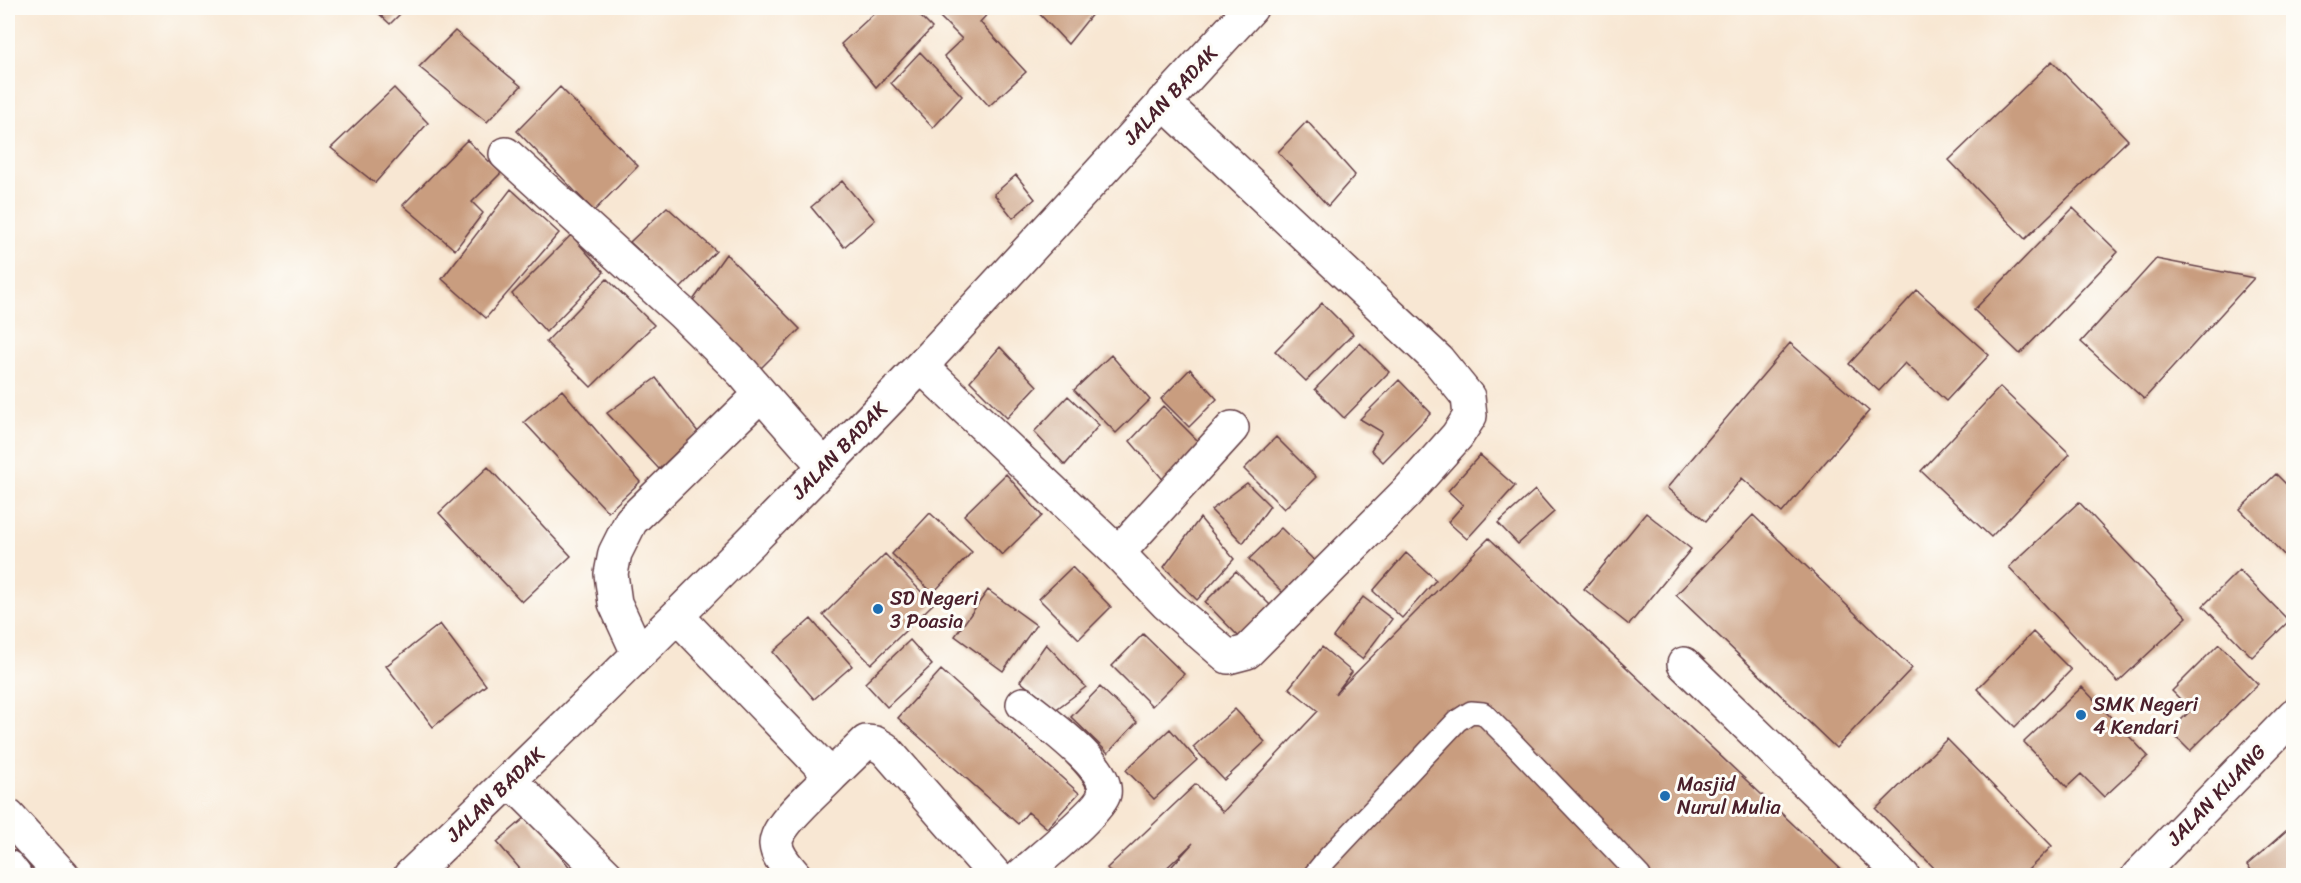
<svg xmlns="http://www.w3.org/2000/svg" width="2301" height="883" viewBox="0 0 2301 883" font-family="Sriracha,sans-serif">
<rect width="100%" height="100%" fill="#fdfcf7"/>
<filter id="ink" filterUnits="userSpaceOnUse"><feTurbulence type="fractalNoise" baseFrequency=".0167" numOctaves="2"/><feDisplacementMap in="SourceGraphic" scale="12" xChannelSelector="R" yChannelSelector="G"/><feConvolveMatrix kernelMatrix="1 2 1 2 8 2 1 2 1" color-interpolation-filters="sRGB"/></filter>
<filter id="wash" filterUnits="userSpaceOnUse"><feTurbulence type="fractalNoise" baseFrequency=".008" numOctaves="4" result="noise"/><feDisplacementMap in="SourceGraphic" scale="24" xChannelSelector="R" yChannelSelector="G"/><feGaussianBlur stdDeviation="1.35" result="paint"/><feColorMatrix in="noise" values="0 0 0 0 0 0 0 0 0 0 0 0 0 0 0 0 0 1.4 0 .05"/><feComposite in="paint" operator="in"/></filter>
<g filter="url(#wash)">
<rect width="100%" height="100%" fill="#f8e7d3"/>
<g id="blocks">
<path fill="#c99d7f" d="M373 8H406L390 24Z
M880 8H912L932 28 876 87 841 44Z
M940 8H993L980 22 1026 72 989 106 944 56 962 39 935 12Z
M1034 8H1097L1068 44Z
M455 31 521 86 487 122 419 67Z
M920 52 962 96 933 128 891 83Z
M2052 61 2128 140 2025 239 1949 160Z
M560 87 638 166 594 211 517 131Z
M394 88 428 123 375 183 331 148Z
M1307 121 1355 175 1328 206 1278 152Z
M467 140 501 173 472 202 483 213 455 250 403 205Z
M1016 175 1035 199 1013 218 994 194Z
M842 181 875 220 844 247 811 207Z
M511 189 559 233 486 318 442 279Z
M667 207 716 251 680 289 630 242Z
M2073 208 2118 252 2020 354 1974 310Z
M571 235 604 272 546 332 512 294Z
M726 254 800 329 759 370 689 306Z
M2156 259 2254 278 2144 399 2081 342Z
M607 279 654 325 591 387 546 342Z
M1917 290 1989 355 1946 401 1905 363 1879 391 1849 364Z
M1322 303 1353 334 1306 381 1275 351Z
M1360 343 1389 372 1344 418 1315 389Z
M1790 343 1869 411 1782 513 1742 478 1706 521 1667 488Z
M1000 347 1037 386 1007 418 970 381Z
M1111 355 1150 400 1116 433 1074 390Z
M1190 369 1217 399 1189 427 1161 399Z
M656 378 698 432 659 469 607 413Z
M1399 380 1431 413 1383 462 1371 450 1382 432 1360 419Z
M2000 387 2070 454 1991 537 1921 471Z
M562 390 640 482 608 512 524 422Z
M1068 396 1099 425 1065 465 1034 432Z
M1163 406 1203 446 1166 483 1130 441Z
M1276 437 1316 477 1284 509 1244 469Z
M1480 455 1515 486 1467 539 1448 522 1463 505 1448 491Z
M488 467 571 556 522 602 439 513Z
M1006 474 1042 516 1002 555 964 515Z
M2276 474 2294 492V556L2289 560 2240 509Z
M1247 483 1270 506 1243 543 1211 510Z
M1535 490 1554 512 1518 544 1498 523Z
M2079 502 2187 617 2118 682 2009 567Z
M930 513 972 552 933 593 892 554Z
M1646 513 1691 549 1629 625 1584 589Z
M1753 515 1912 668 1836 748 1676 595Z
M1200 518 1234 559 1197 600 1164 567Z
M1281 528 1321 567 1289 599 1249 559Z
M1489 538 1848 876H1163L1193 843 1158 876H1114L1107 868 1196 784 1223 812 1318 711 1289 688 1322 647 1352 672 1335 694Z
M1406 553 1436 580 1402 618 1373 591Z
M885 554 933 604 871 664 823 615Z
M1072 567 1111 607 1079 639 1039 599Z
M2239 570 2289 621 2252 657 2203 606Z
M1236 571 1276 611 1244 642 1205 602Z
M988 590 1036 625 1003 671 955 636Z
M1363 597 1392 619 1362 659 1333 637Z
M811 619 852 666 814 699 773 652Z
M440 624 486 685 433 727 386 666Z
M2033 632 2071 670 2015 727 1977 689Z
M1143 634 1184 674 1152 706 1112 666Z
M910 640 932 665 887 707 865 683Z
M1046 644 1086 687 1055 710 1020 681Z
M2219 644 2258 684 2190 751 2170 731 2191 710 2172 691Z
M941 670 1079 793 1047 828 1028 812 1018 824 898 718Z
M1100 687 1137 722 1108 753 1071 717Z
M2082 687 2148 756 2104 797 2081 774 2067 787 2024 742Z
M1235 709 1265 742 1224 780 1193 747Z
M1170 729 1197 760 1154 799 1126 770Z
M1947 739 2052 846 2022 876H1942L1876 809Z
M526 817 574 872 570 876H526L497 842Z
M2294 824V876H2256L2247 865Z"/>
</g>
</g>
<g filter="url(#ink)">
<use href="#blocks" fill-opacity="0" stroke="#643d44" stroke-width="1.5"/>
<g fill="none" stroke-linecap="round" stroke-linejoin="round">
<g stroke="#643d44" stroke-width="24">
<path id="lane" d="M1313 876 1326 860 1457 721 1471 712 1483 713 1506 736 1640 876"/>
</g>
<g stroke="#643d44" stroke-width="36">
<path id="street" d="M506 154 682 313 743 373 761 394 631 521 615 553 611 574 615 603 638 653
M921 366 1118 553 1167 604 1228 657 1247 652 1407 492 1457 436 1470 416 1468 397 1438 360 1163 102
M761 394 824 466
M1118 553 1232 428
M677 616 831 776 866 742 875 743 885 749 996 876
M1684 664 1903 876
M510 780 607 876
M410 876C584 710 756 540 922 365 1033 247 1141 127 1251 8
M795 876C787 866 777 857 776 844 774 827 819 789 831 776
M1021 876C1037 861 1100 811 1104 794 1110 767 1042 720 1023 704
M2138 876 2294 715"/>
</g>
<g stroke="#643d44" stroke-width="36">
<path id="highway" d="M8 816 63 876
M8 867 15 876"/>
</g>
<use href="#lane" stroke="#fff" stroke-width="21"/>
<use href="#street" stroke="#fff" stroke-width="33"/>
<use href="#highway" stroke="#fff" stroke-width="33"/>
</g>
</g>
<g fill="#1f6fb2" stroke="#fdfcf7" stroke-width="2">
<circle cx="878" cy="609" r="6"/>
<circle cx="2081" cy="715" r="6"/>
<circle cx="1665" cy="796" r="6"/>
</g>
<g text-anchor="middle" stroke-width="6" stroke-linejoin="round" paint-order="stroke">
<g font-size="20" fill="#4a1f2b" stroke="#fdfcf7">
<text transform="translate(1170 95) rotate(-47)" y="7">JALAN BADAK</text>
<text transform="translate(839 450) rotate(-46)" y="7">JALAN BADAK</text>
<text transform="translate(495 794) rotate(-44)" y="7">JALAN BADAK</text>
<text transform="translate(2216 795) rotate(-46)" y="7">JALAN KIJANG</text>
</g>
<g font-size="20" fill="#4a1f2b" stroke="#fdfcf7" text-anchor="start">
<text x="890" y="605">SD Negeri<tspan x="890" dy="23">3 Poasia</tspan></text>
<text x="2093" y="711">SMK Negeri<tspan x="2093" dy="23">4 Kendari</tspan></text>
<text x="1677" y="791">Masjid<tspan x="1677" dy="23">Nurul Mulia</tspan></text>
</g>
</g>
<rect width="2301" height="883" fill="none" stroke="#fdfcf7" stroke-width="30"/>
</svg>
